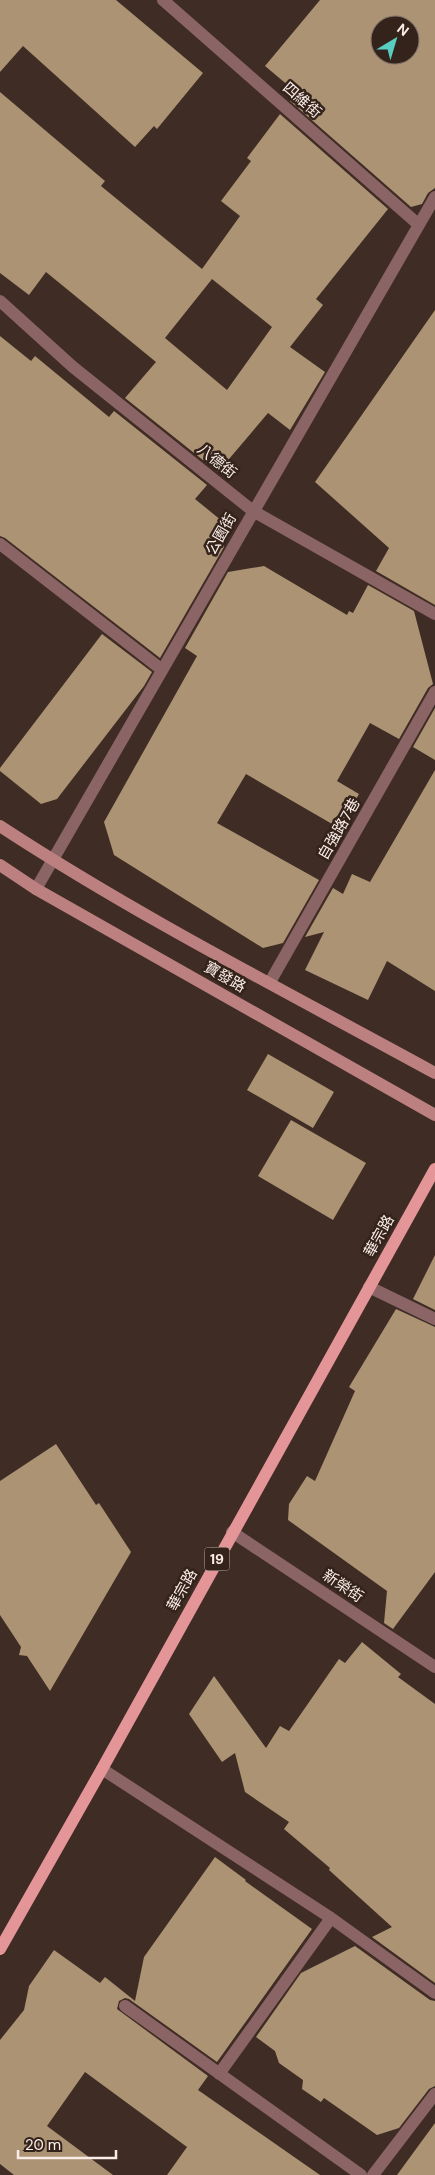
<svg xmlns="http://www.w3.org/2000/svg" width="435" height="2175" viewBox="0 0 435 2175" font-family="'DM Sans','Noto Sans TC',sans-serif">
<rect width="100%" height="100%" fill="#3f2c24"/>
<path fill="#ab9374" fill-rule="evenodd" d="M0 0H116L203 73 157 129 154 126 135 147 23 46 0 72Z
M320 0H435V188L428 193 422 204 411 207 290 101 296 92 265 66ZM380 25H410V55H380Z
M0 92 105 181 101 186 202 269 240 216 221 201 251 161 247 158 280 114 388 209 316 299 323 305 290 347 325 372 290 430 268 413 218 472 125 398 156 362 46 272 29 295 0 273ZM212 279 272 327 227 390 165 338Z
M435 310V605L376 571 389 548 315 482Z
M0 336 31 361 35 356 109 417 114 411 207 485 195 499 222 521 224 547 160 658 5 538 0 536Z
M264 566 347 615 349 611 353 613 368 585 414 611 433 684 428 688 399 739 370 723 337 781 359 794 339 828 246 774 217 823 319 880 283 943 263 948 114 855 104 822 197 656 185 648 228 572Z
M102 634 152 672 144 686 57 799 41 804 0 771V768Z
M435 708V760L413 747Z
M435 770V991L387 961 368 1000 305 970 324 932 305 937 333 888 343 894 352 874 370 882Z
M268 1054 334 1092 313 1128 247 1090Z
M291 1120 366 1163 333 1220 258 1176Z
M435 1255V1310L413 1299Z
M396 1309 435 1327V1572L393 1629 384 1623 387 1591 288 1520 289 1504 307 1476 315 1481 355 1391 349 1387Z
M56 1444 96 1505 99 1503 131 1552 50 1691 27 1656 19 1655 21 1647 0 1615V1481Z
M362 1642 401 1674 398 1677 435 1704V1983L372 1937 392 1927 329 1870 330 1868 284 1829 289 1822 245 1792 235 1753 222 1762 189 1714 214 1676 266 1748 280 1726 289 1731 339 1659 345 1663Z
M215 1857 246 1880 245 1881 312 1929 217 2062 129 1999 125 1998 119 2001 117 2009 208 2076 198 2090 320 2175H167L187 2147 85 2072 47 2126 113 2175H14L0 2164V2040L24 2010 29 1986 54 1950 100 1983 105 1977 135 2001 144 1957Z
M355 1946 430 2000 435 2001V2086L429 2089 399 2128 377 2135 324 2098 321 2102 302 2089 303 2080 279 2063 275 2051 256 2037 301 1973Z
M435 2123V2175H397Z"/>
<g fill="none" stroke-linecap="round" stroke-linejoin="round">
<path stroke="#8b6465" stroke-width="12" d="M0 544 161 669
M270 982 435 692
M369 1287 435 1319
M102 1769 331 1918 435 1993
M125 2006 361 2175
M219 2074 331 1918
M373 2175 435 2094"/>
<path stroke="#8b6465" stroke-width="12" d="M163 0 419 225
M0 301 73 367 253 511 435 614
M36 889 435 197
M232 1532 435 1667"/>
<path stroke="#bd8081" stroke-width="12" d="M0 826C139 917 289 993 435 1073
M0 865 36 889 435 1115"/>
<path stroke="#e49597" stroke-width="12" d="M0 1949 102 1769 435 1169"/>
</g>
<g text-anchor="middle" stroke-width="5" stroke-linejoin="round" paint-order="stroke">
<rect fill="#34231a" stroke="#bfb0aa" stroke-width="1" x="204.5" y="1547.5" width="25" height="23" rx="4"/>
<g font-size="14" font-weight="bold" fill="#faede8">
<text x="217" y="1564">19</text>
</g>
<g font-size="15" fill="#faede8" stroke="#34231a">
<text transform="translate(302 100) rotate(41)" y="5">四維街</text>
<text transform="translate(217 461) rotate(39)" y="5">八德街</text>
<text transform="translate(221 534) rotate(-60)" y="5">公園街</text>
<text transform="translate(339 829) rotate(-60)" y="5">自強路7巷</text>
<text transform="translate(225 977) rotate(30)" y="5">寶發路</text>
<text transform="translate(379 1236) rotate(-61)" y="5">華宗路</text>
<text transform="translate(343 1586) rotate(34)" y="5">新榮街</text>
<text transform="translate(182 1590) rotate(-61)" y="5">華宗路</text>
</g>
</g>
<g transform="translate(395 40) rotate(38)"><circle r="24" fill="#34231a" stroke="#83746c"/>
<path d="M0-4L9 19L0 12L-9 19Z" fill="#57cec1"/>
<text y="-8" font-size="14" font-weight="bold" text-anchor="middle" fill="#faede8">N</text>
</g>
<path d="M18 2150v8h98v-8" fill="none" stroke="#faede8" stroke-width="2.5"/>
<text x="25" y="2150" font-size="15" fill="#faede8" stroke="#34231a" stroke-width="4" paint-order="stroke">20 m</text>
</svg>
